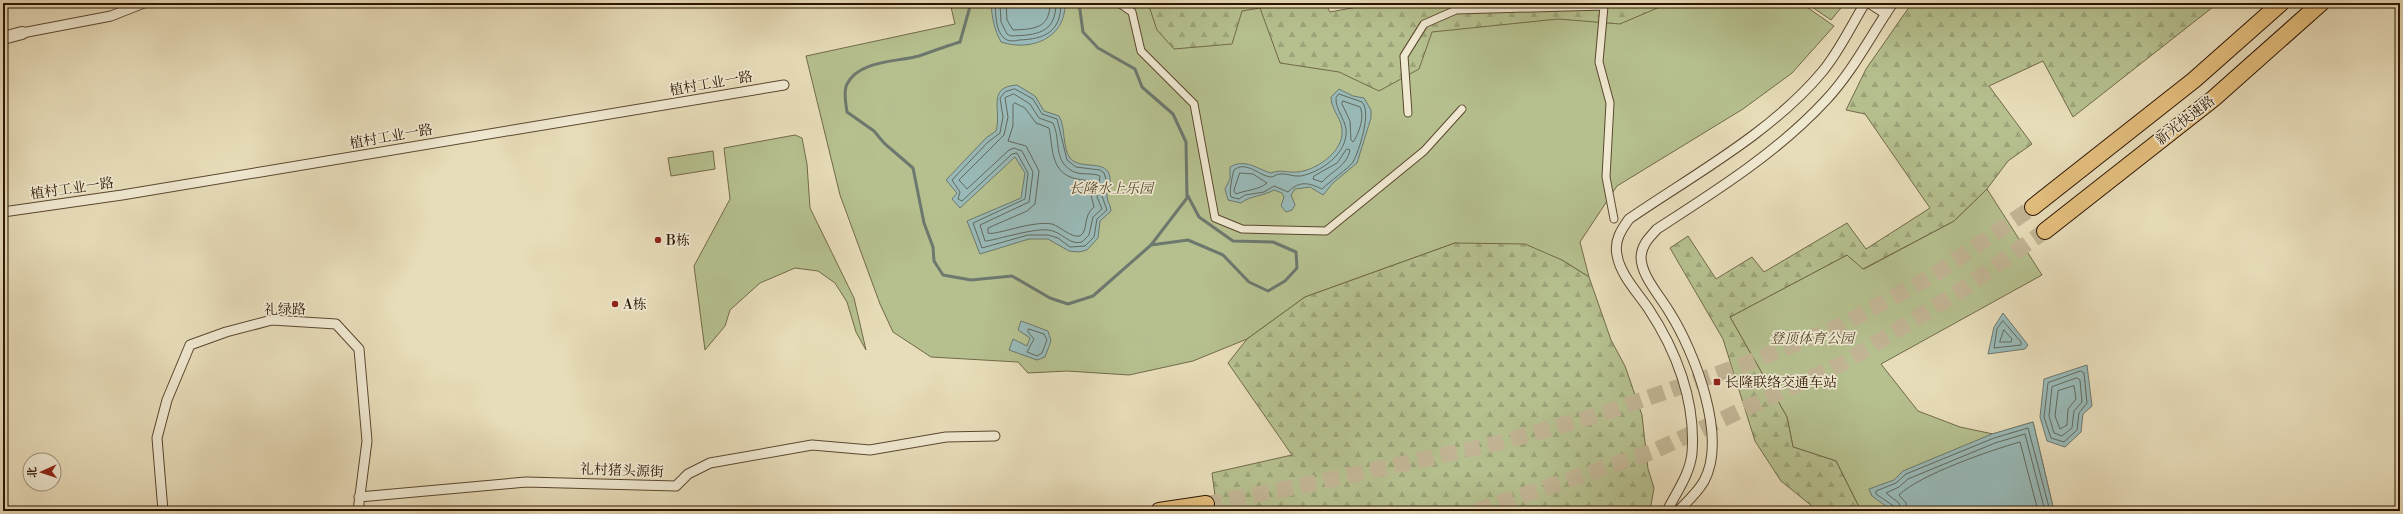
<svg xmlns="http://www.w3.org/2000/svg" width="2403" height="514" viewBox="0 0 2403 514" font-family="'Libre Bodoni','Noto Serif SC',serif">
<defs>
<pattern id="forest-firs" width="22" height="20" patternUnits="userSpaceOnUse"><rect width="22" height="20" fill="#b6c08f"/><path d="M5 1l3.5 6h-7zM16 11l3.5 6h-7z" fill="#9da47a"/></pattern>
</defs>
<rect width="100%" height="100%" fill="#e8ddba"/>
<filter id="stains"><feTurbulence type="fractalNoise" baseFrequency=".005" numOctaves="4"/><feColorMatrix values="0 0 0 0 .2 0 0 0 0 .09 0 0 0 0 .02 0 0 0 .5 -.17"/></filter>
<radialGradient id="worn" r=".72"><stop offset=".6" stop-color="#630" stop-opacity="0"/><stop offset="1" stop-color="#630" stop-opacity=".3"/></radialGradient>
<path fill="#b6c08f" stroke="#716a48" d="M950 3H1285L1324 24 1448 3H1801L1834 26 1792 73 1743 109 1617 186 1580 242 1589 277 1562 260 1455 243 1305 297 1247 339 1193 361 1129 375 1067 371 1028 373 1018 362 931 357 893 332 880 304 840 195 806 56 955 24Z
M795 135 802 138 807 164 810 208 854 298 866 350 856 332 847 302 835 283 818 271 795 268 760 283 730 310 725 326 705 350 694 266 730 199 724 148Z
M713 151 715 169 671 176 668 158Z
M1987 189 2042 275 1881 364 1918 411 1960 427 1993 434 2033 422 2054 511H1861L1836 461 1793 447 1787 417 1730 317 1847 255 1864 269 1954 221Z"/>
<path fill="url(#forest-firs)" stroke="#716a48" d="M1148 3H1325L1330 12 1363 6 1364 3H1669L1620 24 1558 19 1432 32 1419 69 1379 91 1339 72 1280 63 1260 8 1242 11 1232 44 1174 49 1157 30Z
M1806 3H1845L1831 20Z
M1912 3H2218L2073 117 2043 61 1989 86 2032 144 2008 161 1987 189 1954 221 1863 269 1847 255 1730 317 1787 417 1793 447 1836 461 1861 511H1818L1781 481 1755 441 1723 339 1670 248 1688 236 1716 279 1752 257 1764 272 1847 223 1866 249 1930 208 1865 114 1846 110 1866 69Z
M1455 243 1525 244 1562 260 1589 277 1611 340 1625 366 1642 415 1648 469 1654 488 1650 511H1217L1212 473 1292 455 1228 363 1247 339 1305 297Z"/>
<path fill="#99bab8" stroke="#6d786e" d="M991 3H1065C1066 38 1031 52 1001 42 994 29 992 18 991 3Z
M1017 85 1035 96 1044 111 1059 116C1066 128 1062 147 1070 158 1081 171 1108 158 1110 178 1111 185 1106 191 1107 196 1107 202 1111 205 1111 211L1100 221 1098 238 1087 250 1079 252 1069 251 1048 239H1029L980 254 967 221 1021 198 1025 173 1015 157 960 208 952 199 957 193 946 180 986 138 996 131C1002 110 986 87 1017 85Z
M1339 89 1353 96 1364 98 1371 110V118L1357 163 1333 183 1323 195 1310 187 1295 189 1291 195 1295 205 1292 210 1286 212 1281 206 1284 197 1282 193 1274 190C1264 196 1249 196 1241 203L1228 200 1225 189 1230 179V167C1245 158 1257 169 1271 173 1281 169 1288 173 1298 172 1316 170 1341 153 1342 134 1344 120 1331 111 1331 97Z
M2003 313 2028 345 2025 349 1988 354 1994 327Z
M1021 321 1048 331 1051 341 1045 357 1037 360 1009 350 1013 339 1027 346 1030 338 1018 330Z
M2087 365 2092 406 2083 414 2081 432 2065 447 2047 441 2040 417 2044 379Z
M2033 422 2054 511H1893L1872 496 1869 489 1894 480 1903 471 1992 434Z"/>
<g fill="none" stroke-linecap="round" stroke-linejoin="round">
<path stroke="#62685c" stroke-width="1" d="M995 3C996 14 995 30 1004 38 1008 42 1015 41 1019 40 1045 39 1061 32 1061 3
M1000 3 1001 22 1007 34 1011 36C1036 35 1056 34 1056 3
M1006 3 1007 20 1013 30C1034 29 1050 29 1050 3
M1015 89 1033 99 1042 114 1057 119 1067 160 1076 167 1100 170 1104 173 1106 179 1102 196 1107 210 1097 219 1094 237 1085 246 1070 247 1058 238 1048 235H1028L982 248 973 223 1025 199 1028 173 1017 153 1012 154 962 201 958 199 960 192 952 180 988 142 1000 133 1003 117 1000 98 1005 92Z
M1014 94 1030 104 1039 118 1053 123C1061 140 1053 160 1072 171 1081 176 1092 172 1100 176L1097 197 1102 209 1093 217 1089 235 1082 242C1069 246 1062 231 1048 230 1032 228 989 242 985 241L980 225 1029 202 1033 172 1022 151 1014 148 1009 150 967 189 959 180 1004 135 1008 117 1005 98Z
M1339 94 1362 102C1372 112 1359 151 1353 162 1349 168 1329 182 1322 189 1309 183 1300 180 1288 192L1274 186 1264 192 1245 195 1239 199 1231 197C1229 193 1232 176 1234 170 1246 160 1259 176 1271 177 1274 177 1276 174 1280 174 1287 173 1293 177 1301 176 1320 172 1344 156 1346 135 1348 121 1335 111 1336 98Z
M1343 101 1360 107C1365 116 1359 134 1353 142L1351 140 1350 121 1342 104Z
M1015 103 1025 108 1036 123 1049 128C1053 146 1050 171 1073 178 1080 180 1088 180 1094 182L1091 195 1094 207C1082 217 1089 230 1080 236 1071 238 1061 227 1052 224 1033 220 995 236 988 233V228L1027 211 1035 204 1039 171 1026 146 1008 141 1013 126V105Z
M1347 149 1350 150C1347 166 1332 171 1322 182L1313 179 1314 176 1337 163Z
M1240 173 1253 174 1267 183C1259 190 1246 190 1236 194L1234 191Z
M2003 321 2021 342V345L1994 348 1997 329Z
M1029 329 1044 334 1047 340 1042 353 1037 356 1027 352 1034 339 1028 332Z
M2004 330 2012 339 2011 342H2000Z
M2081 371 2084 373 2087 403 2079 413 2077 430 2064 442 2051 438 2044 417 2048 383Z
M2077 378 2080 380 2082 402 2074 411 2072 428 2062 436 2054 433 2049 416 2052 387Z
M2074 386 2076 399 2068 409 2067 425 2060 429 2055 416 2058 391Z
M1896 511 1895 507 1876 494V491L1896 483 1906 474 1994 438 2028 428 2050 511
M1901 511 1899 503 1886 493 1899 487 1908 479 1995 443 2025 434 2045 511
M1907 511 1906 503 1899 495C1919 475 1991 450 2020 442L2038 511"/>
<path stroke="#6d786e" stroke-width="3" d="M971 3 960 42C947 46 933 51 919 56 897 62 859 60 847 84 843 92 846 104 847 112L874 131 884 143 913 168 924 223 933 247 934 261 943 275 971 280 1012 276 1050 298 1068 304 1093 296 1151 245 1187 198 1186 142 1173 114 1142 87 1135 69 1098 48 1083 32 1079 3
M1151 245 1188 240 1223 255 1249 282 1268 291 1285 281 1297 268 1296 252 1273 242 1233 241 1199 217 1188 196"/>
<path stroke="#c2b595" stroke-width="16" stroke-dasharray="16 8" stroke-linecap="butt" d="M1206 504 1296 487 1494 444 1598 415 1740 366 1840 326 1934 275 2033 207
M1476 511 1652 452 1845 362 1951 297 2045 231"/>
<g stroke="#5b472e" stroke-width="9">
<path id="pedestrian" d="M1119 3 1132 12 1141 51 1194 104 1215 218 1242 229 1326 231 1424 151 1462 109
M1608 3 1604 6 1599 62 1610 103 1606 177 1614 219
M1408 113 1404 56 1424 24 1456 10 1604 6"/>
</g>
<g stroke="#5b472e" stroke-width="11">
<path id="minor" d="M1869 3 1886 14
M22 33 111 16 144 3
M3 212 122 195 784 85
M359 497 526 482 676 486 688 474 710 463 812 445 870 450 946 437 995 436
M163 511 157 438 167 400 190 345 226 332 272 320 336 324 359 349 367 441 358 511
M1667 511C1676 493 1690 474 1692 453 1696 401 1676 350 1648 308 1637 292 1620 274 1617 255 1614 241 1621 230 1629 219 1693 175 1771 133 1822 72 1839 52 1851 26 1865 3
M1678 511C1687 502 1698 492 1704 481 1728 437 1694 351 1670 313 1661 297 1641 276 1641 257 1642 244 1649 238 1657 229 1716 191 1778 152 1826 100 1853 71 1871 35 1893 3"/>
</g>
<g stroke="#5b472e" stroke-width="14">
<path id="tertiary" d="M3 38 22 33"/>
</g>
<g stroke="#2c1500" stroke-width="18">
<path id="trunk" d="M2033 207 2194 80 2281 3
M2045 231 2213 99 2321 3
M1159 511 1206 504"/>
</g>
<use href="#pedestrian" stroke="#f0e9d2" stroke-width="7"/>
<use href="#minor" stroke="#f0e9d2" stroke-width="9"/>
<use href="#tertiary" stroke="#f0e9d2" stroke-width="12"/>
<use href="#trunk" stroke="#e4be7d" stroke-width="16"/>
</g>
<g fill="#8f2418" stroke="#f0e9d2" stroke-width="1.5">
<circle cx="658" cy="240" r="4"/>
<circle cx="615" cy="304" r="4"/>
<rect x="1713" y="378" width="8" height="8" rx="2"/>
</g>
<g text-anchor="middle" stroke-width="3.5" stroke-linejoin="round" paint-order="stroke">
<g font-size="14" fill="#2c1500" stroke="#f0e9d2">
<text transform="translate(711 83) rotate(-10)" y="5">植村工业一路</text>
<text transform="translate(2185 120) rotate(-38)" y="5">新光快速路</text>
<text transform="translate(391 136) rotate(-10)" y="5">植村工业一路</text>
<text transform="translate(72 188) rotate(-8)" y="5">植村工业一路</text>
<text transform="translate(285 309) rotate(-1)" y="5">礼绿路</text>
<text transform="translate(622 470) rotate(2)" y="5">礼村猪头源街</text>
</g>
<g font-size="14" font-style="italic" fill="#55482b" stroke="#f0e9d2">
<text x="1111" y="193">长隆水上乐园</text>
<text x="1812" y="343">登顶体育公园</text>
</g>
<g font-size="14" fill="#2c1500" stroke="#f0e9d2" text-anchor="start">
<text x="666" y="245">B栋</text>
<text x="623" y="309">A栋</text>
<text x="1725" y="387">长隆联络交通车站</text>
</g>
</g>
<rect width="2403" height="514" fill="none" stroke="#e8ddba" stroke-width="16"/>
<rect x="4" y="4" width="2395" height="506" fill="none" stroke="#2c1500" stroke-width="2"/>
<rect x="8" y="8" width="2387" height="498" fill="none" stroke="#2c1500"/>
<g transform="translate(42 472) rotate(267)"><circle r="19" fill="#f0e9d2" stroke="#a2947e"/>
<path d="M0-3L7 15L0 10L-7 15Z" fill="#8f2418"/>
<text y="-6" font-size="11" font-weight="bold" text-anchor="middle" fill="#2c1500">北</text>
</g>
<rect width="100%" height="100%" filter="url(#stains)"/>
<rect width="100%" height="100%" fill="url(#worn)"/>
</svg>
